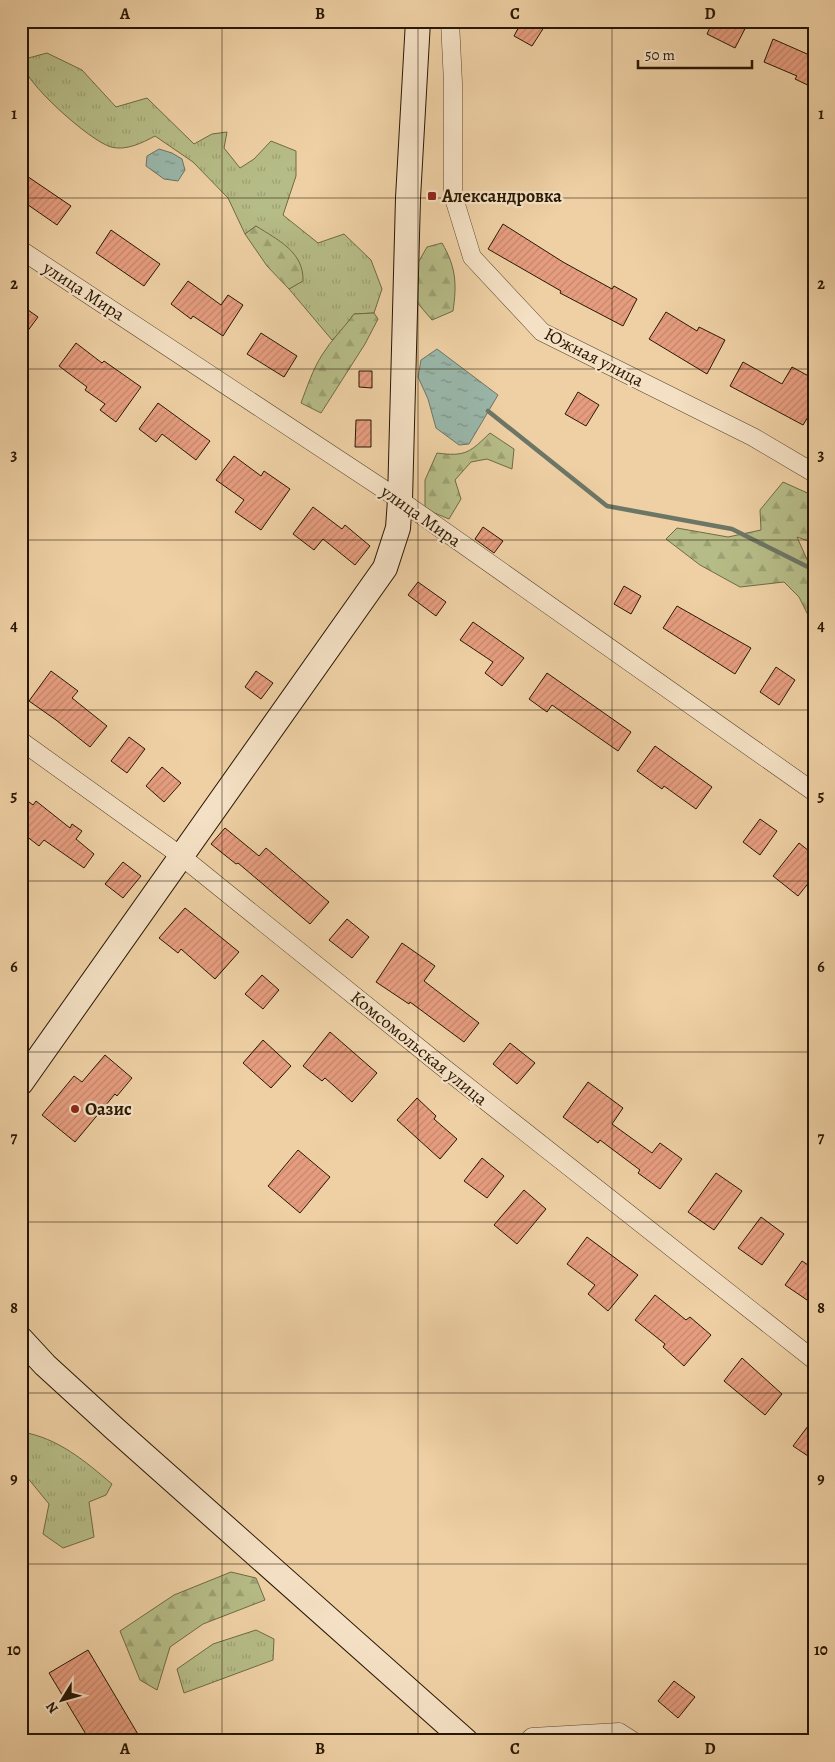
<svg xmlns="http://www.w3.org/2000/svg" width="835" height="1762" viewBox="0 0 835 1762" font-family="Alegreya,serif">
<defs>
<pattern id="grass-tufts" width="24" height="20" patternUnits="userSpaceOnUse" patternTransform="scale(1.25)"><rect width="24" height="20" fill="#b6bc87"/><path d="M3 7l-1-3M5 7V3M7 7l1-3M15 17l-1-3M17 17v-4M19 17l1-3" fill="none" stroke="#9ca173"/></pattern>
<pattern id="forest-firs" width="22" height="20" patternUnits="userSpaceOnUse" patternTransform="scale(1.25)"><rect width="22" height="20" fill="#b6bc87"/><path d="M5 1l3.5 6h-7zM16 11l3.5 6h-7z" fill="#9ca173"/></pattern>
<pattern id="water-ripples" width="26" height="14" patternUnits="userSpaceOnUse" patternTransform="scale(1.25)"><rect width="26" height="14" fill="#99b6a9"/><path d="M2 4q2-2 4 0t4 0M15 11q2-2 4 0t4 0" fill="none" stroke="#7d9387"/></pattern>
<pattern id="building-hatch" width="6" height="6" patternUnits="userSpaceOnUse" patternTransform="scale(1.25)"><rect width="6" height="6" fill="#e69d7f"/><path d="M-1 1l2-2M0 6l6-6M5 7l2-2" fill="none" stroke="#c5866c"/></pattern>
</defs>
<rect width="100%" height="100%" fill="#eed0a4"/>
<filter id="stains"><feTurbulence type="fractalNoise" baseFrequency=".004" numOctaves="4"/><feColorMatrix values="0 0 0 0 .2 0 0 0 0 .09 0 0 0 0 .02 0 0 0 .5 -.17"/></filter>
<radialGradient id="worn" r=".72"><stop offset=".6" stop-color="#630" stop-opacity="0"/><stop offset="1" stop-color="#630" stop-opacity=".3"/></radialGradient>
<path fill="url(#grass-tufts)" stroke="#706a44" d="M47 53 82 70 116 107 147 98 194 144 212 134 227 132 224 148 240 168 254 159 271 141 296 151V176L283 215 318 243 344 234 371 260 382 289 374 313 354 314 342 331 332 340 289 289 302 281 256 226 245 234 228 198 193 162 155 136C142 143 126 151 111 147 90 141 22 81 21 60Z
M22 1432C58 1438 85 1461 112 1484L106 1495 89 1502 94 1537 63 1548 43 1534 49 1504 22 1471Z
M256 1630 274 1639 273 1660 184 1693 177 1669 213 1644Z"/>
<path fill="url(#forest-firs)" stroke="#706a44" d="M256 226C278 240 304 252 303 281L289 289 267 266 245 234Z
M442 243C456 267 457 284 453 311L432 320 415 300V268L427 247Z
M374 313 378 319 365 344 321 413 301 403C307 387 313 369 322 355 331 340 344 328 354 314Z
M490 433 514 449 512 469 487 459 471 462 455 480 461 499 449 519 425 509V480L437 453C466 457 470 452 490 433Z
M783 482 814 496V543L797 537 814 575V627L799 597 784 582 740 587 700 565 666 539 677 528 728 537 761 530 760 510Z
M231 1572 256 1578 265 1600 203 1624 170 1647 157 1690 140 1680 120 1631 174 1595Z"/>
<path fill="url(#water-ripples)" stroke="#6c7666" d="M159 149 172 153 182 159 185 170 178 181 164 179 146 166 147 156Z
M437 349 498 395 469 444 459 445 436 428 428 399 418 377 421 360Z"/>
<g fill="none" stroke-linecap="round" stroke-linejoin="round">
<path stroke="#6c7666" stroke-width="4.5" d="M488 411 607 506 732 529 814 570"/>
</g>
<path fill="url(#building-hatch)" stroke="#291702" d="M522 21H548L532 46 514 36Z
M713 21H749L735 48 707 34Z
M773 39 814 57V88L795 79 797 76 764 62Z
M21 172 71 206 57 225 21 200Z
M503 224 563 262 612 289 614 286 637 299 623 326 560 293 561 291 488 249Z
M111 230 160 264 144 286 96 253Z
M188 281 221 305 228 295 243 305 223 336 193 316 191 319 171 304Z
M21 305 38 317 21 340Z
M666 312 697 331 699 327 725 340 707 374 649 339Z
M261 333 297 356 284 377 247 354Z
M76 343 102 363 104 361 141 387 116 422 100 410 105 404 85 390 87 387 59 366Z
M743 362 782 384 792 367 814 379V407L803 425 730 386Z
M359 371H372V388L359 387Z
M578 392 599 405 586 426 565 414Z
M158 403 210 441 196 460 162 434 156 442 139 429Z
M356 420H371V447H355Z
M234 456 261 476 264 471 290 489 261 530 235 512 244 500 216 480Z
M313 507 342 529 345 525 370 546 355 565 323 539 314 550 293 534Z
M483 527 503 541 494 553 475 539Z
M418 582 446 602 436 616 408 595Z
M624 586 641 596 631 614 614 604Z
M677 606 751 648 735 674 663 628Z
M473 622 524 658 502 686 485 673 493 662 460 640Z
M776 667 795 680 779 705 760 692Z
M51 671 78 691 72 698 107 726 90 747 56 720 29 701Z
M256 671 273 683 261 699 245 687Z
M547 673 631 732 618 751 552 705 547 712 529 699Z
M129 737 145 749 127 773 111 761Z
M655 746 712 787 696 809 664 786 662 789 637 771Z
M162 767 181 783 164 802 146 786Z
M21 796 33 805 36 801 70 828 72 824 82 831 76 839 94 854 84 868 44 840 39 846 21 832Z
M760 819 777 831 760 855 743 842Z
M225 828 259 856 266 848 329 902 310 924 238 863 236 864 211 844Z
M799 843 814 855V876L798 896 773 876Z
M123 862 141 876 123 898 105 884Z
M185 908 239 952 215 979 181 949 178 953 159 938Z
M347 919 369 937 352 958 329 940Z
M402 943 435 966 424 981 479 1023 464 1042 410 1002 409 1004 376 982Z
M262 975 279 990 263 1009 245 994Z
M330 1032 377 1073 352 1102 325 1078 322 1081 303 1066Z
M263 1040 291 1066 271 1088 243 1063Z
M510 1043 535 1063 517 1084 493 1064Z
M105 1055 132 1078 117 1096 115 1094 75 1142 42 1115 74 1076 82 1082Z
M588 1082 623 1108 612 1124 652 1153 660 1143 682 1159 660 1189 638 1173 640 1170 600 1140 598 1143 563 1117Z
M417 1098 436 1116 434 1119 457 1139 440 1159 397 1120Z
M298 1150 330 1177 300 1213 268 1186Z
M482 1158 504 1176 487 1198 464 1181Z
M716 1173 742 1191 714 1230 688 1212Z
M524 1190 546 1209 517 1244 494 1225Z
M761 1217 784 1234 762 1265 738 1248Z
M587 1237 638 1275 608 1311 588 1294 595 1285 567 1264Z
M802 1261 814 1269V1290L807 1300 785 1285Z
M655 1295 686 1320 690 1317 711 1335 684 1366 663 1347 665 1344 635 1320Z
M742 1358 782 1394 765 1415 724 1381Z
M814 1418V1460L793 1446Z
M88 1650 142 1741H90L49 1673Z
M674 1681 695 1697 678 1718 658 1701Z"/>
<g fill="none" stroke-linecap="round" stroke-linejoin="round">
<g stroke="#5a452a" stroke-width="19">
<path id="minor" d="M450 21 453 83V195L472 257 542 332 753 437 814 473
M21 250 400 500 814 792
M21 741 181 856 439 1064 814 1360
M528 1741 532 1737 619 1732 633 1741"/>
</g>
<g stroke="#291702" stroke-width="26">
<path id="secondary" d="M21 1083 385 568 398 528 400 500 408 198 418 21
M21 1339 45 1365 115 1429 466 1741"/>
</g>
<use href="#minor" stroke="#f4e0c4" stroke-width="18"/>
<use href="#secondary" stroke="#f4e0c4" stroke-width="24"/>
</g>
<path fill="none" stroke="#291702" stroke-width="1" stroke-opacity="0.55" d="M222 21V1741M418 21V1741M612 21V1741M21 198H814M21 369H814M21 540H814M21 710H814M21 881H814M21 1052H814M21 1222H814M21 1393H814M21 1564H814"/>
<g fill="#8f2418" stroke="#f4e0c4" stroke-width="2">
<rect x="427" y="191" width="10" height="10" rx="2.5"/>
<circle cx="75" cy="1109" r="5"/>
</g>
<g text-anchor="middle" stroke-width="4.5" stroke-linejoin="round" paint-order="stroke">
<g font-size="18" font-weight="bold" fill="#291702" stroke="#f4e0c4" text-anchor="start">
<text x="442" y="202">Александровка</text>
<text x="85" y="1115">Оазис</text>
</g>
<g font-size="18" fill="#291702" stroke="#f4e0c4">
<text transform="translate(84 291) rotate(33)" y="6">улица Мира</text>
<text transform="translate(594 357) rotate(27)" y="6">Южная улица</text>
<text transform="translate(421 516) rotate(35)" y="6">улица Мира</text>
<text transform="translate(419 1048) rotate(39)" y="6">Комсомольская улица</text>
</g>
</g>
<rect width="835" height="1762" fill="none" stroke="#eed0a4" stroke-width="55"/>
<g transform="translate(62 1700) rotate(233)" stroke="#f4e0c4" stroke-width="4" paint-order="stroke">
<path d="M0-4L9 19L0 12L-9 19Z" fill="#291702"/>
<text y="-8" font-size="14" font-weight="bold" text-anchor="middle" fill="#291702">N</text>
</g>
<path d="M638 60v8h114v-8" fill="none" stroke="#291702" stroke-width="2.5"/>
<text x="645" y="60" font-size="15" fill="#291702" stroke="#f4e0c4" stroke-width="4" paint-order="stroke">50 m</text>
<rect x="28" y="28" width="780" height="1706" fill="none" stroke="#291702" stroke-width="2"/>
<g font-size="16" text-anchor="middle" font-weight="bold" fill="#291702">
<text x="125" y="19">A</text>
<text x="320" y="19">B</text>
<text x="515" y="19">C</text>
<text x="710" y="19">D</text>
<text x="14" y="119">1</text>
<text x="821" y="119">1</text>
<text x="14" y="289">2</text>
<text x="821" y="289">2</text>
<text x="14" y="460">3</text>
<text x="821" y="460">3</text>
<text x="14" y="631">4</text>
<text x="821" y="631">4</text>
<text x="14" y="801">5</text>
<text x="821" y="801">5</text>
<text x="14" y="972">6</text>
<text x="821" y="972">6</text>
<text x="14" y="1143">7</text>
<text x="821" y="1143">7</text>
<text x="14" y="1313">8</text>
<text x="821" y="1313">8</text>
<text x="14" y="1484">9</text>
<text x="821" y="1484">9</text>
<text x="14" y="1655">10</text>
<text x="821" y="1655">10</text>
<text x="125" y="1754">A</text>
<text x="320" y="1754">B</text>
<text x="515" y="1754">C</text>
<text x="710" y="1754">D</text>
</g>
<rect width="100%" height="100%" filter="url(#stains)"/>
<rect width="100%" height="100%" fill="url(#worn)"/>
</svg>
